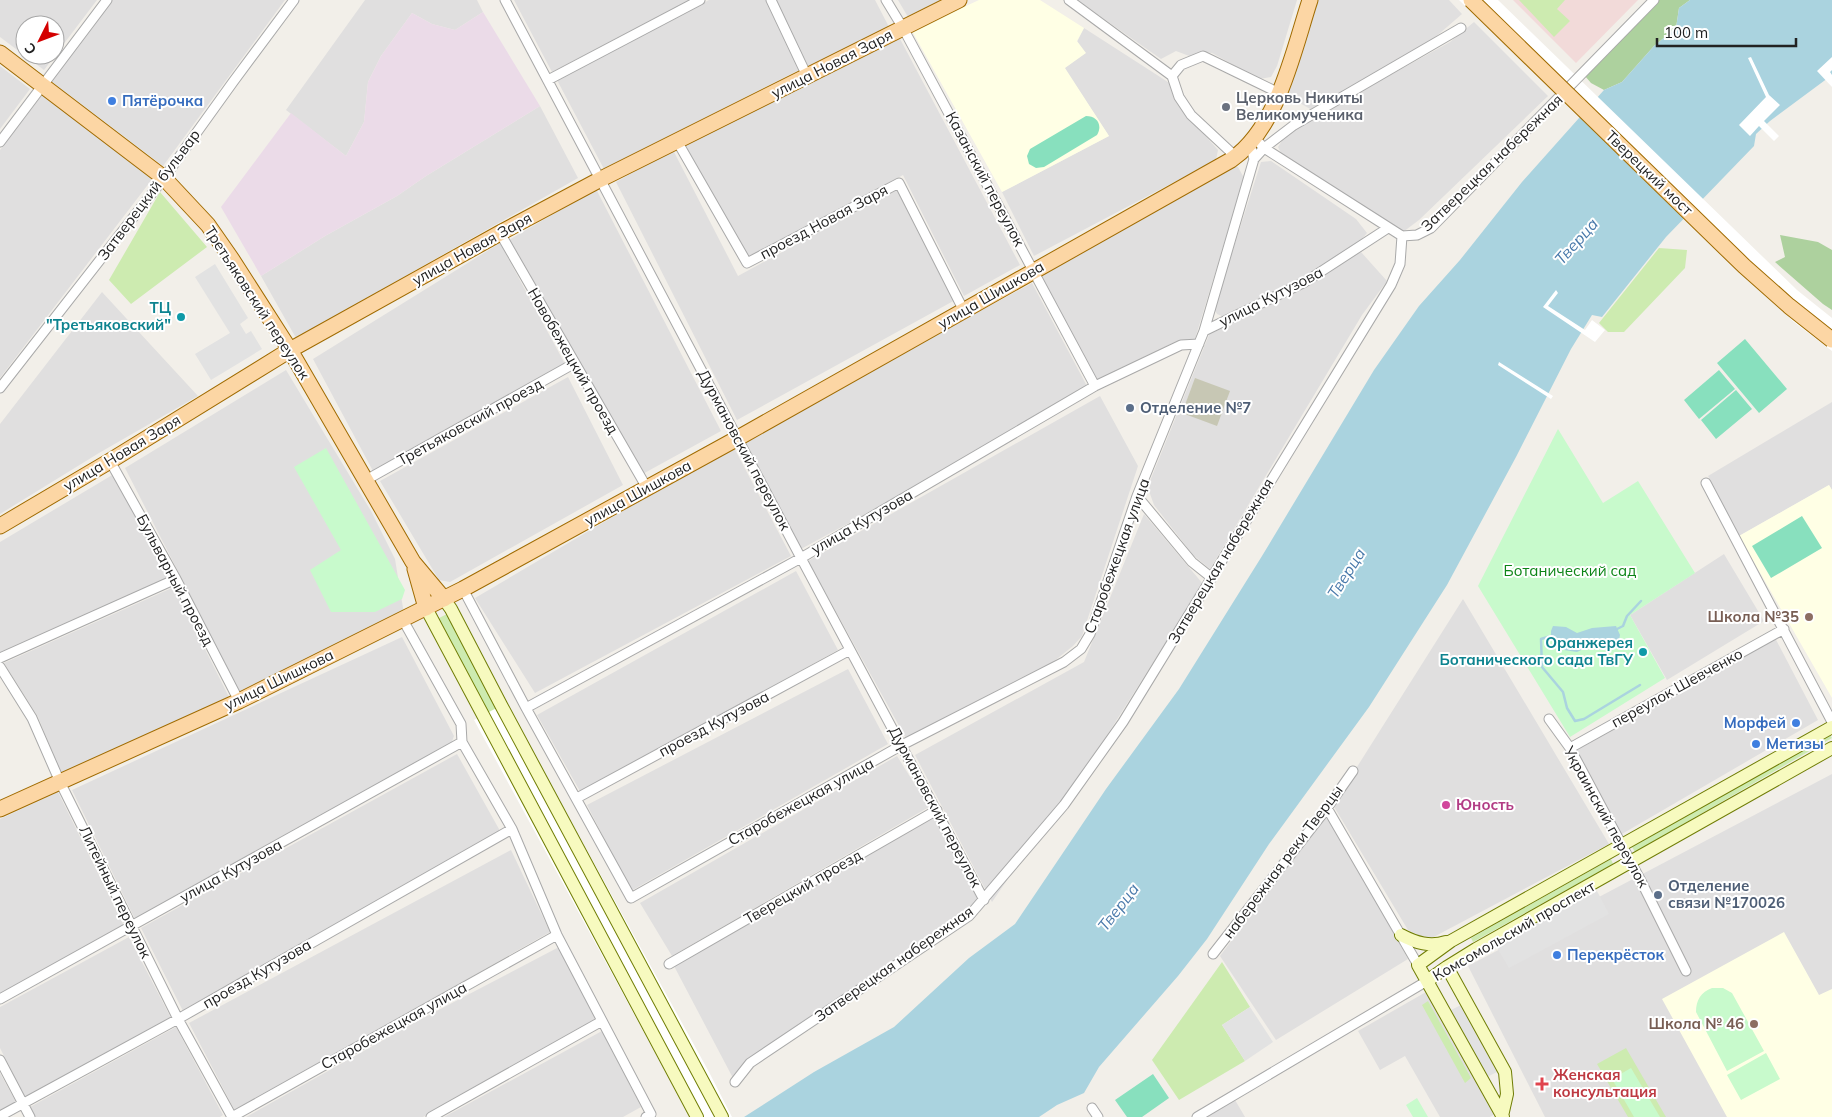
<svg xmlns="http://www.w3.org/2000/svg" width="1832" height="1117" viewBox="0 0 1832 1117" font-family="Mulish,sans-serif">
<rect width="100%" height="100%" fill="#f2efe9"/>
<path fill="#e0dfdf" fill-rule="evenodd" d="M0 0H97L44 70 0 37ZM25 25H55V55H25Z
M112 0H285L163 166 51 81Z
M365 0H477L483 12 455 30 432 24 412 13 381 56 368 82 364 122 346 156 286 110Z
M514 0H691L552 72Z
M709 0H766L801 69 604 169 557 80Z
M773 0H875L889 27 806 68Z
M898 0H942L908 17Z
M1077 0H1297L1277 66 1271 77 1259 79 1212 53 1203 52 1192 57 1176 51 1161 59Z
M1314 0H1449L1462 14 1432 40 1312 110 1284 94Z
M1474 22 1548 96 1419 220 1403 232 1281 153 1278 147 1285 136 1307 121 1450 42Z
M1084 28 1171 84 1181 108 1218 150 1216 160 1034 256 1002 192 1109 136 1064 68Z
M899 37 1020 265 964 296 903 175 746 259 685 145Z
M0 66 30 89 0 129Z
M42 95 153 178 0 378V150Z
M540 106 578 178 296 338 261 276 325 236 397 196 426 176Z
M673 150 738 276 898 189 957 299 737 420 616 182Z
M1271 161 1356 219 1367 233 1361 240 1317 270 1226 318 1217 314 1214 309 1261 162Z
M1231 164 1238 167 1244 178 1195 339 1177 341 1097 380 1040 274Z
M596 189 721 431 639 476 509 240Z
M500 243 565 364 373 471 313 359Z
M1361 252 1387 281 1362 315 1210 569 1193 555 1154 505 1149 491 1150 481 1211 330 1292 291Z
M1032 283 1087 386 919 485 801 549 744 439Z
M102 292 198 396 99 453 0 514V424Z
M286 370 371 511 395 559 404 614 241 694 125 468Z
M568 377 623 485 450 582 439 580 380 481Z
M1100 396 1138 466 1082 636 1073 646 1053 662 908 742 808 561Z
M1832 402V490L1829 485 1739 536 1708 476Z
M733 446 791 556 535 693 475 598Z
M114 474 169 579 0 655V542Z
M1144 514 1203 584 1109 732 992 902 915 755 1084 662Z
M1724 554 1764 621 1667 680 1630 615Z
M796 571 838 650 581 793 537 715Z
M174 587 229 697 61 773 38 717 4 663Z
M1463 599 1609 844 1428 940 1408 930 1333 805Z
M1773 634 1818 720 1615 838 1570 754Z
M402 637 454 736 451 744 135 919 72 790Z
M848 669 888 744 631 891 587 805Z
M457 754 504 838 183 1011 141 928Z
M897 756 929 807 672 956 640 903Z
M1832 774V1117H1545L1468 966Z
M58 792 124 926 0 994V819Z
M1327 813 1408 959 1276 1040 1220 956Z
M934 817 980 902 734 1080 674 966Z
M511 850 550 932 235 1111 189 1023Z
M129 937 171 1018 25 1098 0 1048V1007Z
M559 947 597 1019 423 1117H246L410 1025Z
M1426 992 1495 1114 1490 1117H1440L1405 1056 1380 1070 1358 1031Z
M176 1027 223 1115 220 1117H35L30 1107Z
M602 1031 641 1107 623 1117H444Z
M0 1073 16 1102 0 1111Z
M1235 1100 1245 1117H1207Z"/>
<path fill="#f2dad9" d="M1513 0H1638L1576 63Z"/>
<path fill="#ebdbe8" d="M483 12 540 106 426 176 397 196 325 236 261 276 221 207 291 113 346 156 364 122 368 82 381 56 412 13 432 24 455 30Z"/>
<path fill="#ffffe5" d="M979 0H1040L1084 28 1077 41 1086 53 1065 68 1109 136 1002 192 912 31Z
M1829 485 1832 490V698L1739 536Z
M1784 932 1819 995 1832 989V1117H1727L1662 999Z"/>
<path fill="#c7c7b4" d="M1195 378 1230 391 1217 426 1182 413Z"/>
<path fill="#cdebb0" d="M1519 0H1565L1557 9 1570 21 1554 37Z
M160 192 207 247 131 304 109 280Z
M1659 248 1687 250 1685 268 1624 332H1608L1599 323Z
M447 614 668 1037 662 1040 437 619Z
M1830 735 1832 738 1635 852 1632 847Z
M1611 859 1613 864 1473 942 1471 938Z
M1222 962 1250 1007 1222 1025 1245 1061 1179 1100 1152 1060Z
M1428 1001 1471 1078 1465 1083 1422 1005Z
M1626 1048 1666 1117H1628L1597 1064Z"/>
<path fill="#add19e" d="M1655 0H1690L1679 8 1676 28 1654 46 1622 82 1604 90 1591 83 1585 76Z
M1780 235 1818 242 1832 250V310L1823 304 1775 262 1785 257Z"/>
<path fill="#c8facc" d="M1558 429 1603 503 1638 481 1695 573 1630 615 1665 678 1570 737 1478 586Z
M326 448 405 590 402 599 375 612H331L310 570 341 550 294 467Z
M1712 988H1723L1732 993 1764 1051 1727 1071 1696 1012C1696 1000 1701 992 1712 988Z
M1766 1053 1780 1079 1741 1100 1727 1075Z
M1631 1068 1660 1117H1634L1612 1079Z
M1417 1098 1428 1117H1413L1406 1105Z"/>
<path fill="#88e0be" d="M1086 116C1097 116 1103 125 1097 135L1044 167 1036 168 1029 164 1027 156 1030 149Z
M1745 339 1787 389 1759 413 1717 363Z
M1719 370 1735 389 1699 419 1684 400Z
M1736 390 1752 409 1716 439 1701 420Z
M1802 516 1822 548 1771 578 1752 546Z
M1153 1074 1169 1098 1142 1117H1127L1115 1100Z"/>
<path fill="#e2e2e2" d="M215 264 248 318 240 324 246 334 251 331 262 349 211 380 195 354 230 333 195 277Z
M1597 891 1609 914 1509 968 1496 946Z
M1461 1005 1497 1072 1485 1078 1449 1011Z
M1250 1007 1273 1042 1245 1061 1222 1025Z"/>
<path fill="#aad3df" d="M1690 0H1832V75L1770 121 1756 134 1754 146 1666 237 1602 317 1592 315 1571 349 1516 457 1447 585 1369 707 1269 844 1207 939 1178 976 1099 1067 1084 1093 1057 1105 1039 1117H744L814 1072 894 1027 969 958 1015 924 1106 789 1179 689 1262 556 1374 370 1419 306 1460 260 1522 182 1604 90 1622 82 1654 46 1676 28 1679 8Z
M1553 626 1566 627 1577 633 1592 628 1616 626 1620 635 1619 640C1610 645 1602 649 1592 645L1577 652 1564 650 1551 638V631Z"/>
<path fill="#fff" d="M1459 0H1498L1797 290 1832 318V351L1794 322 1730 263Z
M1751 57 1769 95 1780 105 1764 121 1779 136 1774 141 1759 126 1750 136 1739 125 1766 97 1748 58Z
M1832 57V70L1830 72 1832 75V87L1817 71Z
M1556 290 1558 293 1548 306 1585 330 1592 320 1605 330 1595 342 1543 307Z
M1499 362 1553 396 1551 399 1498 365Z
M506 703 709 1072 732 1117H690L474 720Z"/>
<g fill="none" stroke-linecap="round" stroke-linejoin="round">
<path stroke="#aad3df" stroke-width="2.5" d="M1617 629 1623 626 1627 616 1641 601
M1551 636 1541 639 1542 667 1563 692 1567 708 1575 721 1584 719 1640 685"/>
<g stroke="#a9a9a9" stroke-width="11">
<path id="street" d="M505 0 801 558 984 900
M771 0 807 76
M886 0 903 28 1095 386
M1069 0 1172 76 1179 97 1191 115 1235 156
M1172 76 1181 65 1203 56 1279 93
M548 80 700 0
M1255 138 1264 148 1402 236
M677 141 747 263 899 183 964 311
M0 142 107 0
M1254 159 1264 148 1294 125 1461 28
M500 233 647 488
M1402 236 1417 235 1431 228 1654 0
M1204 331 1305 282 1388 228
M0 388 164 178 233 82 294 0
M110 461 176 579 239 701
M366 480 575 363
M1706 483 1832 722
M1137 496 1192 562 1212 578
M463 589 526 708 631 898 902 745 1064 662 1081 649 1090 634 1137 496 1204 331 1254 159 1250 144
M403 620 461 724 462 742 512 829 557 935 651 1114 646 1117
M0 658 176 579
M0 667 32 718 60 782 178 1019 232 1117 557 935
M526 708 801 558 1095 386 1181 345 1199 344
M1549 719 1570 748 1640 879 1686 971
M1570 748 1784 629
M577 798 850 650
M1327 808 1418 965
M1213 954 1327 808 1353 771
M669 964 937 810
M0 999 462 742
M0 1060 30 1117
M735 1082 750 1063 969 916 1064 805 1123 722 1391 285 1400 264 1402 236
M1092 1108 1098 1117
M0 1116 178 1019 512 829
M431 1117 602 1021
M1197 1117 1427 981"/>
</g>
<g stroke="#707d05" stroke-width="14">
<path id="secondary" d="M444 599 451 609 501 705 722 1117
M426 608 697 1117
M1401 935C1416 943 1430 947 1446 942
M1447 967 1505 1072 1507 1094 1502 1116
M1427 981 1447 967 1476 949 1832 748
M1503 1117 1418 965 1451 941 1832 727"/>
</g>
<g stroke="#a06b00" stroke-width="17">
<path id="primary" d="M0 53 164 178 208 225 231 258 290 350 413 562 444 599
M0 526 110 461 290 350 500 233 599 180 959 0
M415 569 426 608
M0 809 239 701 463 589 738 438 1231 160C1278 128 1293 52 1310 0"/>
</g>
<use href="#street" stroke="#fff" stroke-width="9"/>
<use href="#secondary" stroke="#f7fabf" stroke-width="12"/>
<use href="#primary" stroke="#fcd6a4" stroke-width="15"/>
<g stroke="#a06b00" stroke-width="17" stroke-linecap="butt">
<path id="primary-bridge" d="M1471 0 1744 266 1789 306 1832 340"/>
</g>
<use href="#primary-bridge" stroke="#fcd6a4" stroke-width="15"/>
</g>
<g fill="#3f7fe0" stroke="#fff" stroke-width="2">
<circle cx="112" cy="101" r="5"/>
<circle cx="1796" cy="723" r="5"/>
<circle cx="1756" cy="744" r="5"/>
<circle cx="1557" cy="955" r="5"/>
</g>
<circle fill="#6b7280" stroke="#fff" stroke-width="2" cx="1226" cy="107" r="5"/>
<g fill="#0f9aa8" stroke="#fff" stroke-width="2">
<circle cx="181" cy="317" r="5"/>
<circle cx="1643" cy="652" r="5"/>
</g>
<g fill="#5c6f8a" stroke="#fff" stroke-width="2">
<circle cx="1130" cy="408" r="5"/>
<circle cx="1658" cy="895" r="5"/>
</g>
<g fill="#8d6e63" stroke="#fff" stroke-width="2">
<circle cx="1809" cy="617" r="5"/>
<circle cx="1754" cy="1024" r="5"/>
</g>
<circle fill="#d1479c" stroke="#fff" stroke-width="2" cx="1446" cy="805" r="5"/>
<path fill="#e0444e" stroke="#fff" stroke-width="2" d="M1539.5 1076.5h5v5h5v5h-5v5h-5v-5h-5v-5h5z"/>
<g text-anchor="middle" stroke-width="4" stroke-linejoin="round" paint-order="stroke">
<g font-size="15" fill="#222" stroke="#fff">
<text transform="translate(832 64) rotate(-27)" y="5">улица Новая Заря</text>
<text transform="translate(1492 163) rotate(-44)" y="5">Затверецкая набережная</text>
<text transform="translate(1649 173) rotate(44)" y="5">Тверецкий мост</text>
<text transform="translate(985 179) rotate(62)" y="5">Казанский переулок</text>
<text transform="translate(149 195) rotate(-53)" y="5">Затверецкий бульвар</text>
<text transform="translate(824 222) rotate(-28)" y="5">проезд Новая Заря</text>
<text transform="translate(472 249) rotate(-29)" y="5">улица Новая Заря</text>
<text transform="translate(991 295) rotate(-30)" y="5">улица Шишкова</text>
<text transform="translate(1271 297) rotate(-27)" y="5">улица Кутузова</text>
<text transform="translate(257 303) rotate(57)" y="5">Третьяковский переулок</text>
<text transform="translate(573 361) rotate(60)" y="5">Новобежецкий проезд</text>
<text transform="translate(470 422) rotate(-29)" y="5">Третьяковский проезд</text>
<text transform="translate(744 450) rotate(62)" y="5">Дурмановский переулок</text>
<text transform="translate(122 453) rotate(-31)" y="5">улица Новая Заря</text>
<text transform="translate(638 493) rotate(-29)" y="5">улица Шишкова</text>
<text transform="translate(862 522) rotate(-30)" y="5">улица Кутузова</text>
<text transform="translate(1117 556) rotate(-70)" y="5">Старобежецкая улица</text>
<text transform="translate(1221 561) rotate(-59)" y="5">Затверецкая набережная</text>
<text transform="translate(175 580) rotate(62)" y="5">Бульварный проезд</text>
<text transform="translate(279 680) rotate(-26)" y="5">улица Шишкова</text>
<text transform="translate(1677 688) rotate(-29)" y="5">переулок Шевченко</text>
<text transform="translate(714 724) rotate(-28)" y="5">проезд Кутузова</text>
<text transform="translate(801 802) rotate(-29)" y="5">Старобежецкая улица</text>
<text transform="translate(935 807) rotate(62)" y="5">Дурмановский переулок</text>
<text transform="translate(1606 817) rotate(61)" y="5">Украинский переулок</text>
<text transform="translate(1283 862) rotate(-53)" y="5">набережная реки Тверцы</text>
<text transform="translate(231 871) rotate(-29)" y="5">улица Кутузова</text>
<text transform="translate(803 887) rotate(-30)" y="5">Тверецкий проезд</text>
<text transform="translate(115 892) rotate(64)" y="5">Литейный переулок</text>
<text transform="translate(1514 931) rotate(-30)" y="5">Комсомольский проспект</text>
<text transform="translate(894 964) rotate(-35)" y="5">Затверецкая набережная</text>
<text transform="translate(257 974) rotate(-30)" y="5">проезд Кутузова</text>
<text transform="translate(394 1026) rotate(-29)" y="5">Старобежецкая улица</text>
</g>
<g font-size="15" font-weight="bold" fill="#5b616d" stroke="#fff" text-anchor="start">
<text x="1236" y="103">Церковь Никиты<tspan x="1236" dy="17">Великомученика</tspan></text>
</g>
<g font-size="15" font-weight="bold" fill="#366cbe" stroke="#fff" text-anchor="start">
<text x="122" y="106">Пятёрочка</text>
<text x="1786" y="728" text-anchor="end">Морфей</text>
<text x="1766" y="749">Метизы</text>
<text x="1567" y="960">Перекрёсток</text>
</g>
<g font-size="15" font-weight="bold" fill="#0d838f" stroke="#fff" text-anchor="end">
<text x="171" y="313">ТЦ<tspan x="171" dy="17">"Третьяковский"</tspan></text>
<text x="1633" y="648">Оранжерея<tspan x="1633" dy="17">Ботанического сада ТвГУ</tspan></text>
</g>
<g font-size="15" font-weight="bold" fill="#4e5e75" stroke="#fff" text-anchor="start">
<text x="1140" y="413">Отделение №7</text>
<text x="1668" y="891">Отделение<tspan x="1668" dy="17">связи №170026</tspan></text>
</g>
<g font-size="15" fill="#0c8416" stroke="#fff">
<text x="1570" y="576">Ботанический сад</text>
</g>
<g font-size="15" font-weight="bold" fill="#785e54" stroke="#fff" text-anchor="end">
<text x="1799" y="622">Школа №35</text>
<text x="1744" y="1029">Школа № 46</text>
</g>
<g font-size="15" font-weight="bold" fill="#b23c85" stroke="#fff" text-anchor="start">
<text x="1456" y="810">Юность</text>
</g>
<g font-size="15" font-weight="bold" fill="#be3a42" stroke="#fff" text-anchor="start">
<text x="1553" y="1080">Женская<tspan x="1553" dy="17">консультация</tspan></text>
</g>
<g font-size="16" font-style="italic" fill="#4a7aab" stroke="#fff">
<text transform="translate(1576 241) rotate(-48)" y="6">Тверца</text>
<text transform="translate(1346 573) rotate(-58)" y="6">Тверца</text>
<text transform="translate(1118 907) rotate(-52)" y="6">Тверца</text>
</g>
</g>
<g transform="translate(40 40) rotate(228)"><circle r="24" fill="#ffffff" stroke="#a7a7a7"/>
<path d="M0-4L9 19L0 12L-9 19Z" fill="#d40000"/>
<text y="-8" font-size="14" font-weight="bold" text-anchor="middle" fill="#222222">С</text>
</g>
<path d="M1657 38v8h139v-8" fill="none" stroke="#222222" stroke-width="2.5"/>
<text x="1664" y="38" font-size="15" fill="#222222" stroke="#ffffff" stroke-width="4" paint-order="stroke">100 m</text>
</svg>
